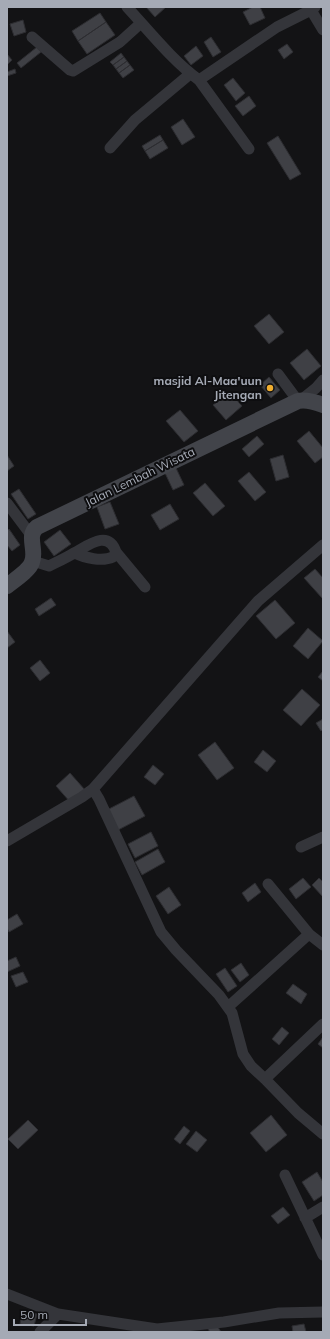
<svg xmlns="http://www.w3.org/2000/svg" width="330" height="1339" viewBox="0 0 330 1339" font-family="Mulish,sans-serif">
<rect width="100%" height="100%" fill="#131315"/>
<path fill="#3f4045" stroke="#2d2d31" d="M146 7H166L155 17Z
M253 7H260L265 18 250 25 243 12Z
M100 13 106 22 78 41 72 31Z
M23 20 26 32 14 36 10 24Z
M106 22 115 35 87 54 78 41Z
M211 37 221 52 213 57 204 42Z
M287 44 293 52 284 59 278 50Z
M196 46 203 56 191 65 184 56Z
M37 47 41 52 21 68 17 63Z
M121 53 124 57 113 65 110 62Z
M7 54 12 60 7 65Z
M124 57 127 61 116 69 113 65Z
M127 61 130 65 119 73 116 69Z
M130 65 134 70 123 78 119 73Z
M15 69 16 73 7 76V72Z
M233 78 245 93 236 101 224 85Z
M249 96 256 106 243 116 235 106Z
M183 119 195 137 182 145 171 127Z
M160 135 163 140 145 151 142 146Z
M278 136 301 174 290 180 267 143Z
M163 140 168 148 150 159 145 151Z
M269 314 284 332 269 344 254 326Z
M307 349 321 366 304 380 290 363Z
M269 377 280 390 271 398 260 385Z
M230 392 242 406 226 420 213 405Z
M180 410 198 431 184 442 166 421Z
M309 431 323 448V457L315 463 297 441Z
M257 436 264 444 249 457 242 449Z
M7 455 14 466 7 471Z
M283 455 289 477 276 481 270 459Z
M176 468 184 485 173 490 165 473Z
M249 472 266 492 255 501 238 481Z
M205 483 225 506 213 516 193 493Z
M19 489 36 514 28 519 11 494Z
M110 502 119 524 105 529 97 507Z
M170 504 179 519 160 530 151 515Z
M9 529 20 545 12 551 7 545V531Z
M60 530 71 544 54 556 44 542Z
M315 569 323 578V597L322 598 304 578Z
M51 598 56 605 39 616 35 609Z
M275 600 295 623 276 639 256 616Z
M308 628 323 641 308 659 293 646Z
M7 631 15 642 7 648Z
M40 660 50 673 40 681 30 668Z
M323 671V681L318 677Z
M302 689 320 705 301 726 283 710Z
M323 719V729L321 731 316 723Z
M215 742 234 768 217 780 198 755Z
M263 750 276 761 267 772 254 762Z
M153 765 164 774 155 785 144 777Z
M70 773 85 790 71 803 56 786Z
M134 796 145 816 118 830 107 810Z
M151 832 158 846 135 858 128 844Z
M158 849 165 862 142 875 135 862Z
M303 878 311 887 296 899 289 889Z
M319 878 323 882V897L312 885Z
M255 883 261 892 248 902 242 893Z
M169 887 181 905 168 914 156 896Z
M17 914 23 924 9 932 7 928V920Z
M16 957 20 966 7 972V961Z
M241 963 249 975 240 982 231 970Z
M225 968 237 986 228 992 216 974Z
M23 972 28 982 16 987 11 976Z
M293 984 307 994 301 1004 286 993Z
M282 1027 289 1033 279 1045 272 1039Z
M323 1037V1048L318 1044Z
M271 1115 287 1135 266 1152 250 1133Z
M28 1120 38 1130 18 1149 8 1139Z
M184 1126 190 1131 180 1144 174 1139Z
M196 1131 207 1140 197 1152 186 1144Z
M317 1172 323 1182V1195L314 1201 302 1182Z
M283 1207 290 1215 278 1224 271 1216Z
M22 1311 37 1314 34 1326 20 1324Z
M216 1324 221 1332H210L208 1329Z
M304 1324 306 1332H293L292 1326Z"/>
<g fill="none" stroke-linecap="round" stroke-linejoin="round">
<path stroke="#34353a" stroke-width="11" d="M127 7C150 32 172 60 199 80L249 149
M315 7 311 10 323 30
M32 37 70 70 73 71 120 42 141 23
M199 80 277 27 311 10
M110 148 135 120 190 74
M278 374 298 401
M301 400 316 388 323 380
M7 503 31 535
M75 553C85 558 102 562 113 557L116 552
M33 561 49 566C57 562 66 558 74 553 86 547 108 528 116 552L145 587
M93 789 99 799 161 932 176 950 219 995 232 1013 243 1054 251 1066 265 1079 298 1113 323 1134
M7 841 82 797 93 789 258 601 323 545
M301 847 323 837
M268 884 309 934 323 945
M228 1007 309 934
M265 1079 323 1024
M285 1175 323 1255
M305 1218 323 1207
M7 1294 58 1314 157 1329 224 1322 279 1313 323 1312
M40 1332 58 1314"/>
<path stroke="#42444a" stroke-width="16" d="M7 586C13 581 30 570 32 562 37 550 26 536 37 527L298 401C306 399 315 402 323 405"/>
</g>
<circle fill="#f0ae30" stroke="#0e0e10" stroke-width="1.5" cx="270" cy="388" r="4"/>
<g text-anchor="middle" stroke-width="4" stroke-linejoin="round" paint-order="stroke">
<g font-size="12" font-weight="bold" fill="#a5aab5" stroke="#0e0e10" text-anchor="end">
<text x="262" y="385">masjid Al-Maa'uun<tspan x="262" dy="14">Jitengan</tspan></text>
</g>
<g font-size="12" fill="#a5aab5" stroke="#0e0e10">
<text transform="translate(140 477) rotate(-26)" y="4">Jalan Lembah Wisata</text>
</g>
</g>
<rect width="330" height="1339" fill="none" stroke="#a5aab5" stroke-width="16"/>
<path d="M14 1319v6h72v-6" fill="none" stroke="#a5aab5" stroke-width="2"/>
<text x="20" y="1319" font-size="12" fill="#a5aab5" stroke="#0e0e10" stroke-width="3" paint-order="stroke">50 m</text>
</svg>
